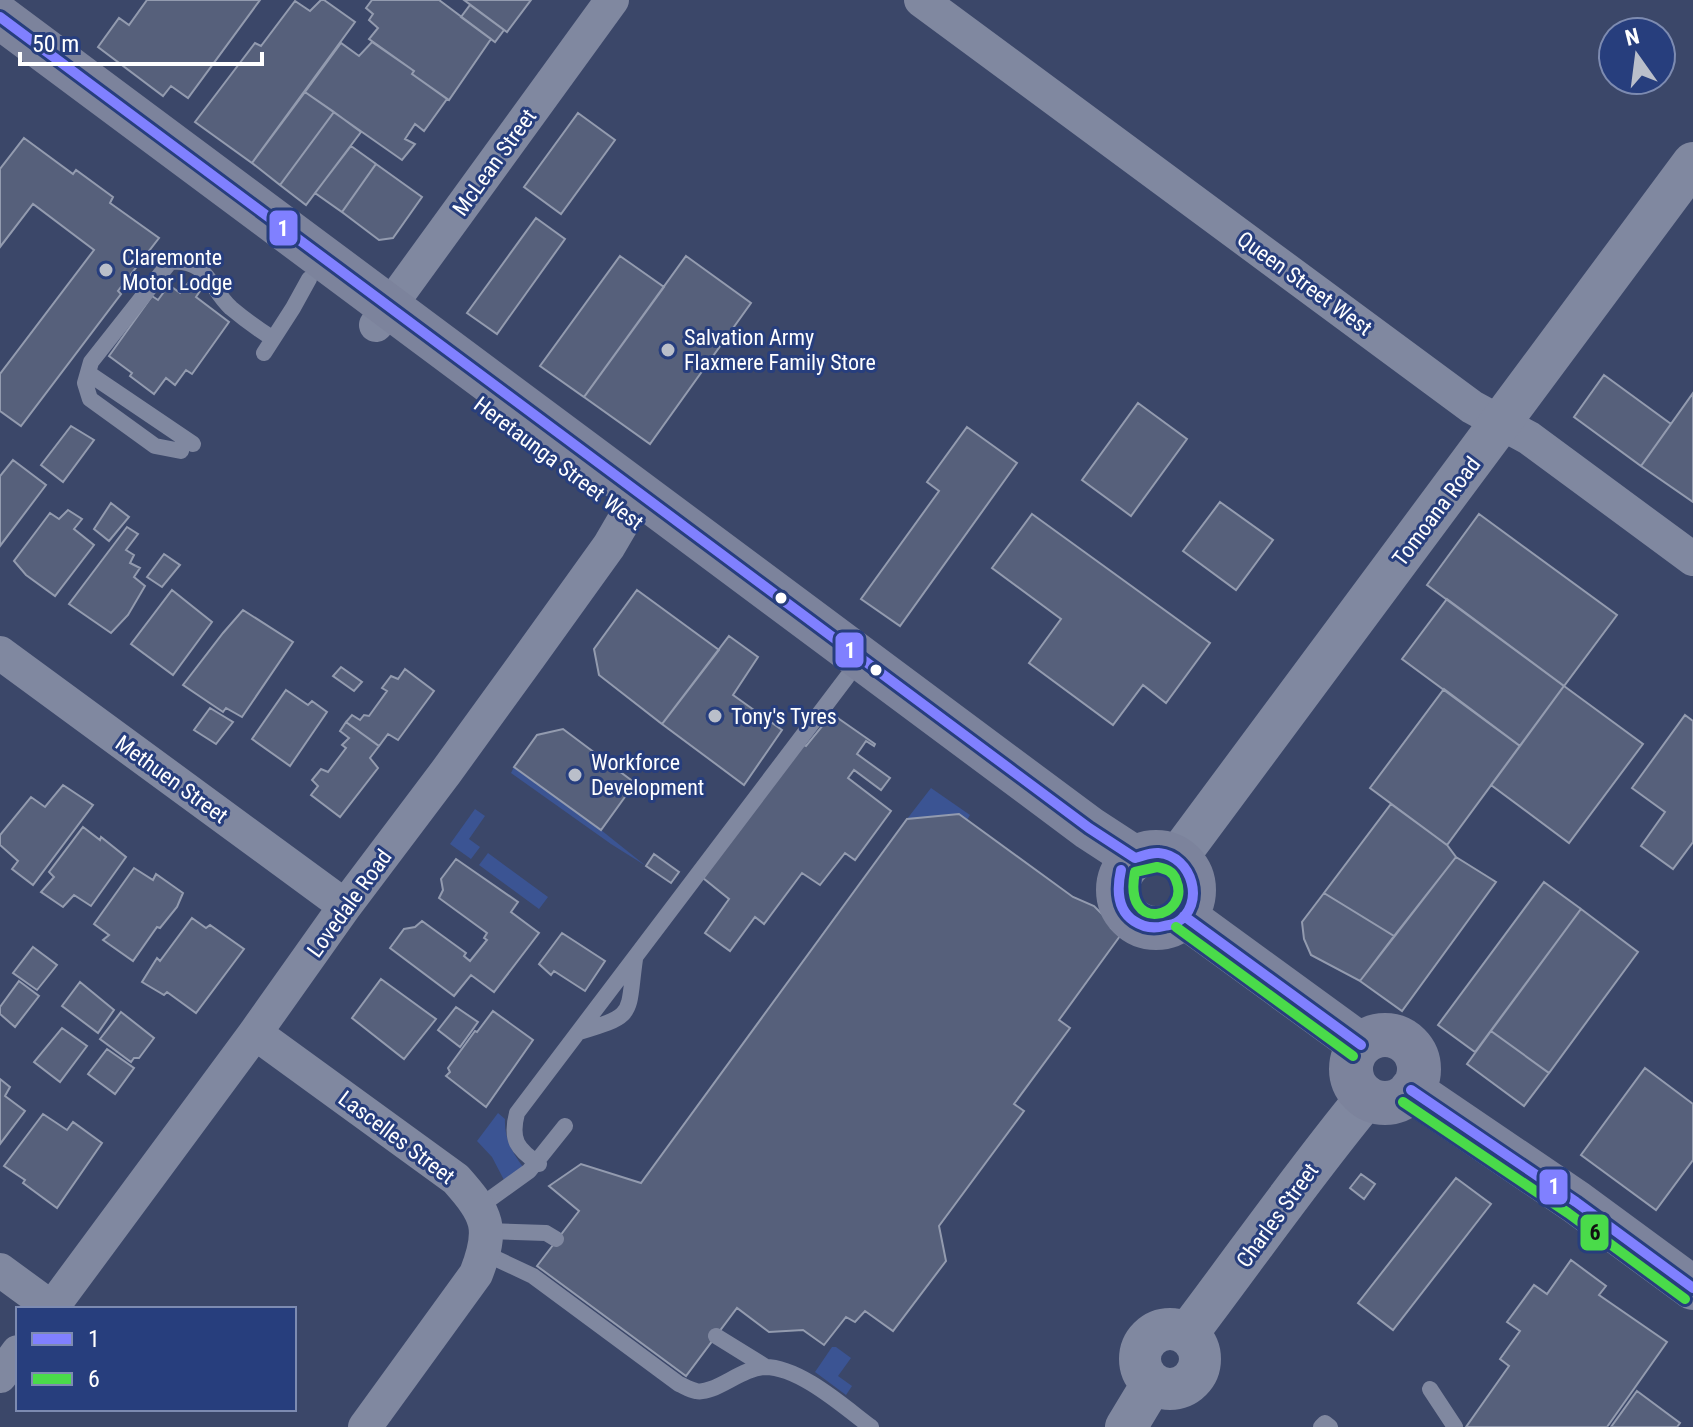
<svg xmlns="http://www.w3.org/2000/svg" width="1693" height="1427" viewBox="0 0 1693 1427" font-family="'Roboto Condensed',sans-serif">
<rect width="100%" height="100%" fill="#3b4769"/>
<path fill="#3b5493" d="M514 767 601 830 646 866 611 844 511 773Z
M931 788 970 815 967 820 959 814 907 819Z
M475 809 485 816 469 839 480 847 471 859 450 844Z
M488 853 548 897 539 909 479 865Z
M498 1113 505 1119C504 1138 512 1152 523 1167L504 1180 492 1157 477 1141Z
M832 1347H836L851 1358 838 1376 852 1386 846 1395 815 1372Z"/>
<path fill="#56607b" stroke="#939baf" stroke-width="2" d="M147 0H260L188 98 171 86 163 96 98 47 119 18 129 25Z
M321 0H324L355 22 252 163 195 122 255 43 261 46 295 1 310 11Z
M372 0H439L491 39 449 100 412 74 414 71 369 39 378 28 369 20 373 14 366 8Z
M464 0H531L507 32Z
M470 5 504 30 495 42 461 17Z
M372 42 414 71 412 74 447 99 424 131 415 124 405 139 415 144 402 160 305 92 341 43 359 56Z
M305 92 334 112 280 185 252 163Z
M334 112 361 132 306 205 280 185Z
M578 113 615 140 561 214 524 187Z
M24 138 73 174 76 170 113 197 110 203 159 238 118 291 121 294 21 426 0 411V374L94 250 33 204 0 247V169Z
M351 146 376 164 342 212 315 193Z
M376 164 422 197 393 238 379 240 342 212Z
M536 218 565 239 497 334 467 313Z
M620 256 664 287 584 397 540 366Z
M686 256 751 303 650 444 584 397Z
M188 283 200 291 196 297 229 322 192 374 186 370 175 385 166 378 154 394 130 376 132 373 109 356 152 296 158 300 169 285 180 293Z
M1604 375 1671 424 1641 466 1574 417Z
M1693 393V502L1641 466Z
M1138 403 1187 439 1131 516 1082 480Z
M71 426 94 440 63 482 41 465Z
M967 427 1017 463 900 626 861 599 939 491 927 482Z
M13 460 46 485 0 546V476Z
M1220 502 1273 540 1236 590 1183 551Z
M111 503 129 517 109 541 94 529Z
M68 510 82 519 74 529 94 545 55 596 26 575 14 561 50 513 59 519Z
M1032 514 1210 643 1166 703 1143 685 1113 725 1029 663 1061 619 992 568Z
M1479 514 1617 615 1564 686 1427 585Z
M127 527 138 534 126 550 134 555 130 563 140 568 134 577 145 586 128 615 111 633 69 604Z
M164 554 180 565 162 587 147 577Z
M172 590 212 622 173 675 131 644Z
M637 590 719 650 662 724 599 675 594 649Z
M1447 599 1564 686 1520 746 1402 659Z
M243 610 293 642 242 717 226 708 223 712 183 685 223 633Z
M729 636 758 657 733 695 782 730 744 785 662 724Z
M341 667 362 682 354 691 333 676Z
M405 669 434 691 398 740 388 734 379 746 346 722 352 715 360 720 364 715 369 716 387 691 382 688 391 676 398 679Z
M1564 686 1643 744 1569 843 1491 785Z
M1444 689 1520 746 1447 845 1370 788Z
M286 690 308 705 312 701 327 712 290 766 252 739Z
M210 708 233 722 216 744 194 730Z
M832 714 875 744 874 746 866 741 857 754 890 778 881 790 854 770 848 778 891 811 855 860 845 853 820 885 802 873 764 924 755 917 730 951 705 933 729 899 703 878 802 744 806 746Z
M1685 715 1693 721V842L1673 869 1641 846 1665 812 1632 788Z
M346 722 379 746 370 758 378 768 340 817 311 795 318 786 312 780 321 769 328 772 346 748 342 745 349 738 340 731Z
M563 729 635 783 601 830 514 767 537 735Z
M63 785 93 805 33 885 12 869 18 861 0 845V835L31 797 45 807Z
M1391 804 1447 845 1456 857 1394 936 1324 893Z
M959 814 1073 897 1094 906 1113 925 1111 928 1120 936 1059 1020 1070 1028 1014 1104 1024 1111 939 1226 946 1261 893 1331 865 1311 855 1322 846 1317 824 1345 803 1330 769 1332 737 1308 686 1376 537 1266 579 1211 549 1186 581 1164 641 1183 907 819Z
M83 827 100 840 101 837 126 857 91 906 74 895 63 907 41 892 54 877 49 872Z
M654 854 679 872 671 883 646 866Z
M1456 857 1496 882 1402 1011 1360 981Z
M456 859 518 902 511 912 539 933 494 992 471 975 454 996 390 948 404 929 415 927 422 921 466 953 464 956 470 961 487 940 484 938 487 933 439 898 443 890 441 879Z
M134 868 153 880 156 874 183 893 177 907 160 928 157 927 133 961 103 940 109 935 94 924Z
M1544 882 1581 909 1475 1052 1438 1025Z
M1324 893 1394 936 1360 981 1311 955 1304 939 1302 922Z
M1581 909 1638 952 1549 1073 1491 1031Z
M192 918 206 928 210 925 244 949 196 1013 167 992 164 995 142 982 157 958 160 961Z
M562 933 605 961 585 991 554 971 551 975 539 964Z
M33 947 57 965 37 990 13 973Z
M381 979 436 1019 404 1059 352 1018Z
M19 981 39 996 15 1027 0 1014V1007Z
M80 982 114 1010 98 1033 62 1006Z
M456 1007 478 1022 460 1047 438 1030Z
M493 1011 533 1040 486 1107 446 1076 450 1072 448 1068 475 1031 477 1032Z
M121 1012 154 1038 139 1058H134L131 1062 100 1039Z
M62 1028 87 1046 60 1082 34 1062Z
M1491 1031 1549 1073 1524 1106 1467 1064Z
M107 1049 134 1068 115 1094 88 1074Z
M1645 1068 1693 1104V1160L1656 1210 1581 1155Z
M0 1079 10 1087 5 1096 25 1111 0 1144Z
M43 1114 67 1130 73 1122 102 1143 57 1208 23 1183 25 1180 4 1166Z
M1361 1174 1375 1184 1364 1199 1350 1188Z
M1456 1178 1491 1204 1393 1330 1358 1303Z
M1571 1260 1606 1286 1599 1295 1667 1342 1607 1427H1466L1509 1366 1500 1359 1520 1331 1507 1322 1534 1285 1547 1294Z
M1637 1391 1680 1423 1677 1427H1611Z"/>
<g fill="none" stroke-linecap="round" stroke-linejoin="round">
<path stroke="#8088a0" stroke-width="16" d="M264 353 293 308 309 279
M88 373 193 444
M181 451 155 446 90 399 85 383 91 362 170 262C208 258 209 288 231 308 244 319 258 329 272 338
M579 1032C637 1015 627 1015 635 959
M539 1164C517 1149 510 1140 517 1113L847 677
M479 1207 529 1171 565 1126
M486 1231 546 1233 556 1239
M484 1253 533 1276 679 1384C684 1386 690 1390 696 1391 714 1395 741 1368 765 1367 800 1367 844 1407 871 1427
M716 1336 766 1367
M1430 1389 1455 1427
M1321 1427 1325 1423 1330 1427"/>
<path stroke="#8088a0" stroke-width="34" d="M921 0 1472 407 1529 438 1693 559
M376 325 612 0
M0 653 345 906
M255 1033 456 1179C488 1215 494 1228 476 1274L365 1427
M0 1270 52 1308
M51 1309 255 1033 345 906 446 772 530 656 609 546 640 493
M0 1376 18 1352"/>
<path stroke="#8088a0" stroke-width="42" d="M1177 858 1693 163
M1140 1359a30 30 0 1 1 60 0a30 30 0 1 1-60 0Z
M1187 1334C1247 1255 1304 1173 1367 1097
M1126 1427 1152 1384"/>
<path stroke="#7c839c" stroke-width="44" d="M0 17 1089 828 1135 858
M1118 890a38 38 0 1 1 76 0a38 38 0 1 1-76 0Z
M1184 916 1361 1045
M1351 1069a34 34 0 1 1 68 0a34 34 0 1 1-68 0Z
M1411 1090 1576 1202 1693 1288"/>
<g stroke="#273e7d" stroke-width="16">
<path id="bus-1" d="M0 17 1089 828 1135 858
M1121 870C1117 888 1116 909 1134 921 1143 927 1153 929 1164 926 1168 925 1172 925 1176 923 1207 905 1192 856 1159 853 1151 852 1143 856 1135 858
M1184 916 1361 1045
M1411 1090 1576 1202 1693 1288"/>
</g>
<g stroke="#273e7d" stroke-width="16">
<path id="bus-2" d="M1157 867C1166 869 1173 871 1176 880 1192 918 1122 935 1135 872Z
M1176 927 1353 1056
M1403 1102 1568 1213 1685 1299"/>
</g>
<use href="#bus-1" stroke="#8080ff" stroke-width="10"/>
<use href="#bus-2" stroke="#4adb4a" stroke-width="10"/>
</g>
<g fill="#babfca" stroke="#273e7d" stroke-width="3">
<circle cx="106" cy="270" r="8"/>
<circle cx="668" cy="350" r="8"/>
<circle cx="715" cy="716" r="8"/>
<circle cx="575" cy="775" r="8"/>
</g>
<g fill="#fff" stroke="#273e7d" stroke-width="3">
<circle cx="781" cy="598" r="7"/>
<circle cx="876" cy="670" r="7"/>
</g>
<g text-anchor="middle" stroke-width="6" stroke-linejoin="round" paint-order="stroke">
<g font-size="22" fill="#fff" stroke="#273e7d">
<text transform="translate(494 162) rotate(-54)" y="8">McLean Street</text>
<text transform="translate(1305 283) rotate(36)" y="8">Queen Street West</text>
<text transform="translate(559 463) rotate(37)" y="8">Heretaunga Street West</text>
<text transform="translate(1436 511) rotate(-53)" y="8">Tomoana Road</text>
<text transform="translate(172 779) rotate(36)" y="8">Methuen Street</text>
<text transform="translate(349 903) rotate(-54)" y="8">Lovedale Road</text>
<text transform="translate(397 1137) rotate(37)" y="8">Lascelles Street</text>
<text transform="translate(1277 1215) rotate(-54)" y="8">Charles Street</text>
</g>
<g font-size="22" fill="#fff" stroke="#273e7d" text-anchor="start">
<text x="122" y="265">Claremonte<tspan x="122" dy="25">Motor Lodge</tspan></text>
<text x="684" y="345">Salvation Army<tspan x="684" dy="25">Flaxmere Family Store</tspan></text>
<text x="731" y="724">Tony's Tyres</text>
<text x="591" y="770">Workforce<tspan x="591" dy="25">Development</tspan></text>
</g>
</g>
<g stroke="#273e7d" stroke-width="3">
<rect x="268" y="209" width="31" height="38" rx="8" fill="#8080ff"/>
<rect x="834" y="631" width="31" height="38" rx="8" fill="#8080ff"/>
<rect x="1538" y="1168" width="31" height="38" rx="8" fill="#8080ff"/>
<rect x="1579" y="1213" width="31" height="39" rx="8" fill="#4adb4a"/>
</g>
<g font-size="22" text-anchor="middle" font-weight="bold" fill="#fff">
<text x="283" y="236">1</text>
<text x="850" y="658">1</text>
<text x="1554" y="1194">1</text>
</g>
<g font-size="22" text-anchor="middle" font-weight="bold" fill="#111">
<text x="1595" y="1240">6</text>
</g>
<rect x="16" y="1307" width="280" height="104" fill="#273e7d" stroke="#7d8bb1" stroke-width="2"/>
<rect x="32" y="1333" width="40" height="12" fill="#8080ff" stroke="#7d8bb1" stroke-width="2"/>
<text x="88" y="1347" font-size="24" fill="#ffffff">1</text>
<rect x="32" y="1373" width="40" height="12" fill="#4adb4a" stroke="#7d8bb1" stroke-width="2"/>
<text x="88" y="1387" font-size="24" fill="#ffffff">6</text>
<g transform="translate(1637 56) rotate(346)"><circle r="38" fill="#273e7d" stroke="#7d8bb1" stroke-width="2"/>
<path d="M0-6L14 30L0 20L-14 30Z" fill="#babfca"/>
<text y="-12" font-size="22" font-weight="bold" text-anchor="middle" fill="#ffffff">N</text>
</g>
<path d="M20 52v12h242v-12" fill="none" stroke="#ffffff" stroke-width="4"/>
<text x="32" y="52" font-size="24" fill="#ffffff" stroke="#273e7d" stroke-width="6" paint-order="stroke">50 m</text>
</svg>
